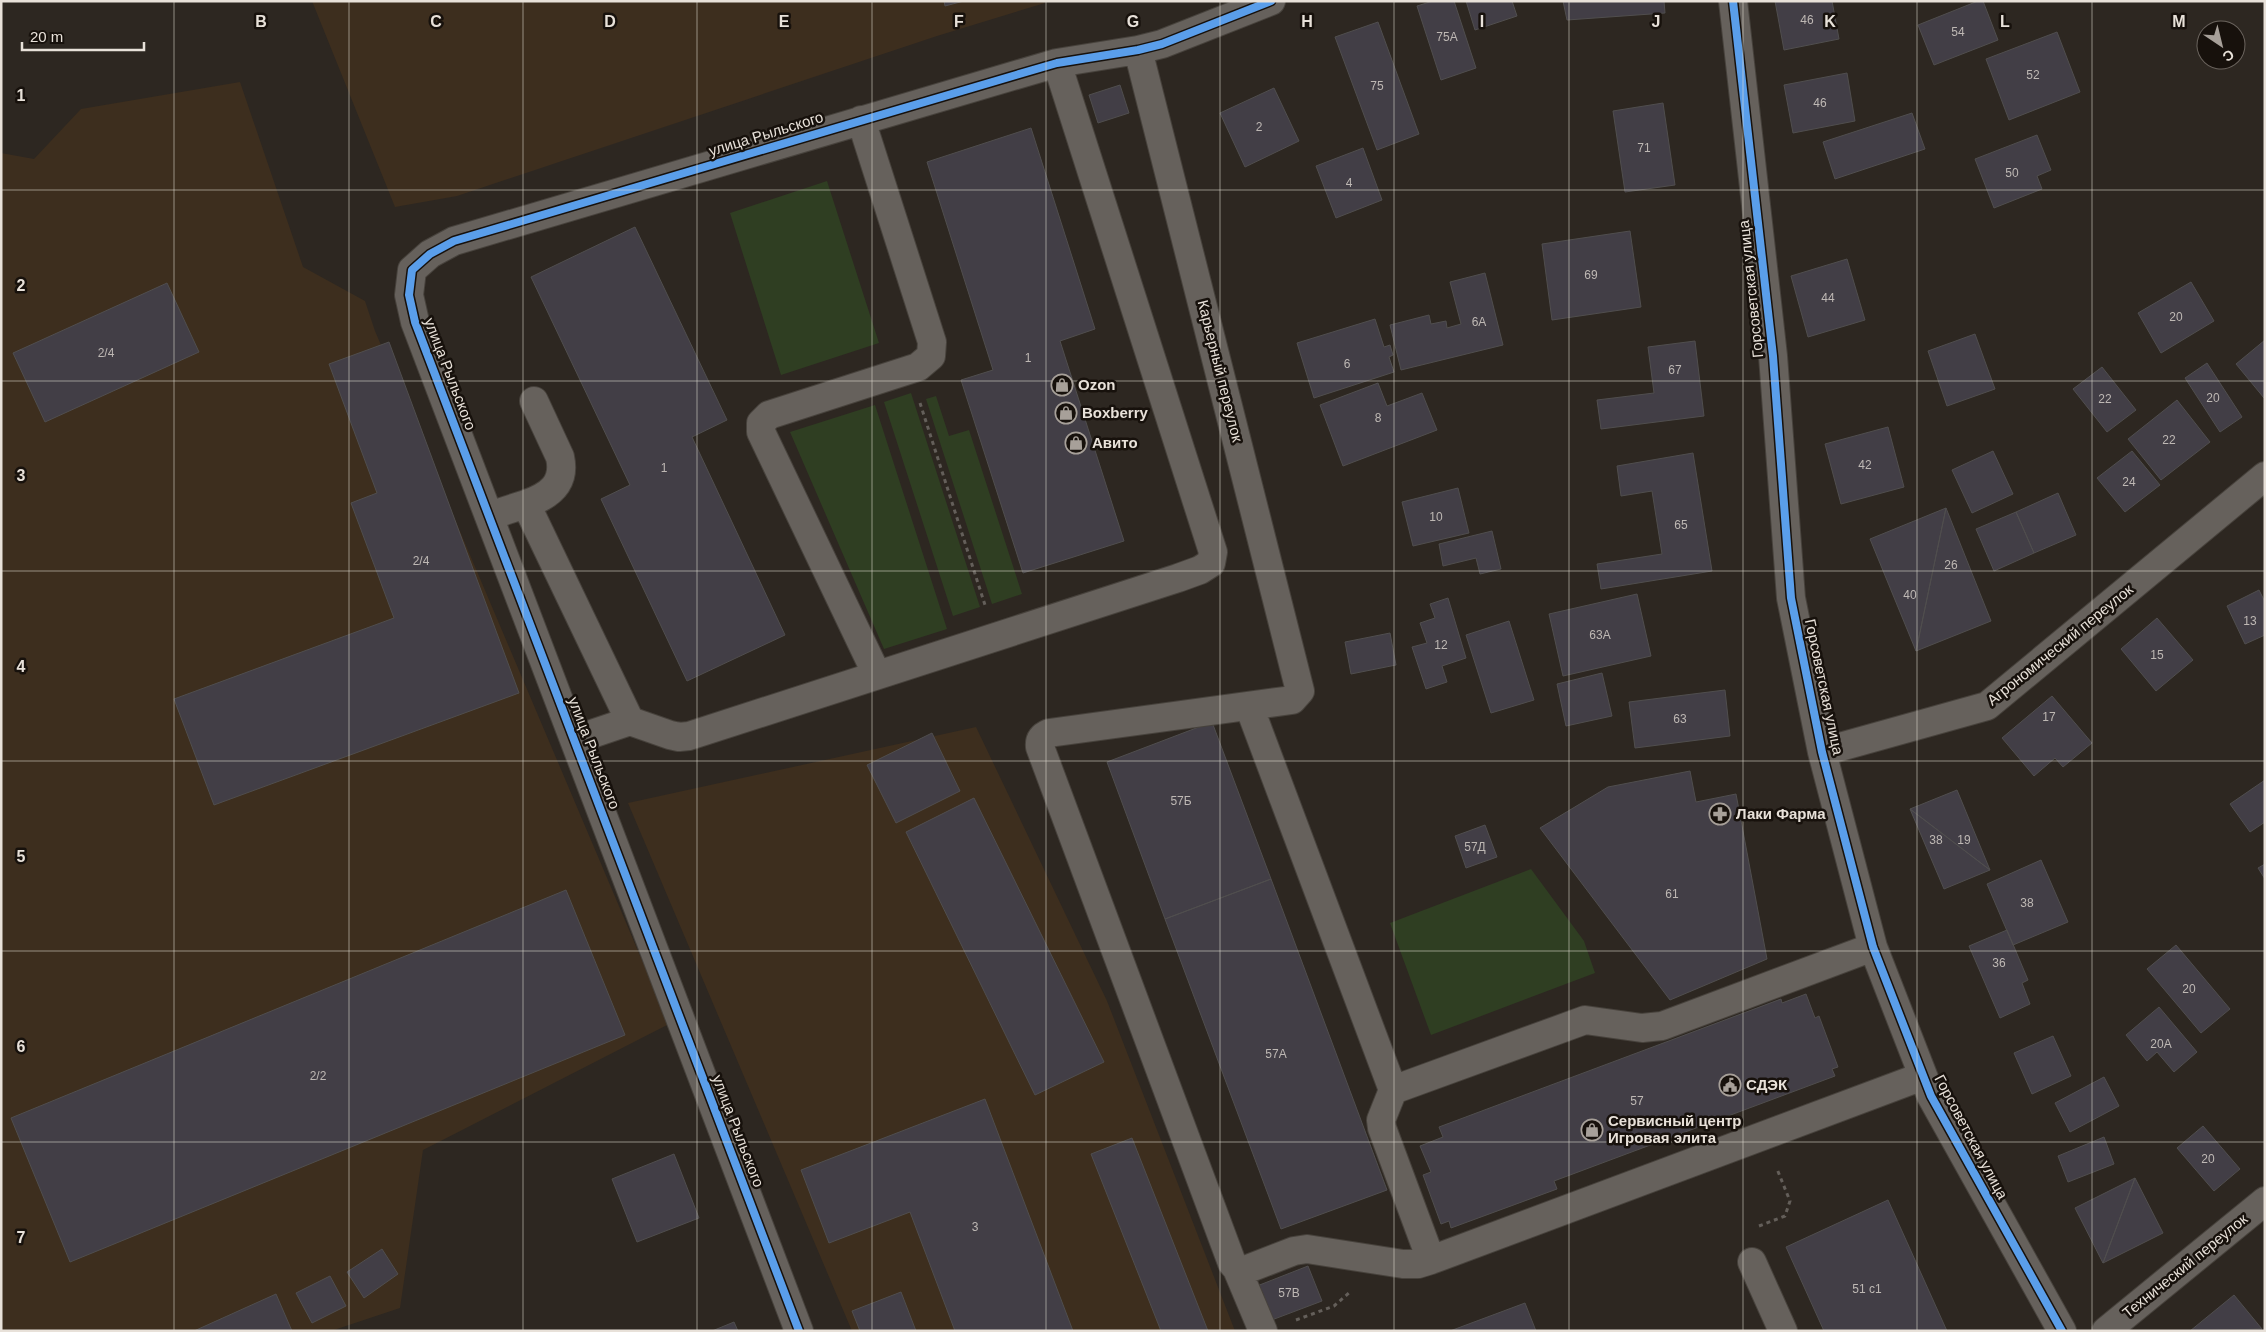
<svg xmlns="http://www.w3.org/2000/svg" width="2266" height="1332" viewBox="0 0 2266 1332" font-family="Helvetica,sans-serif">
<rect width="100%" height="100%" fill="#2d2721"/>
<path fill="#3d2e1e" d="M312 1H1044L1045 3 937 36 457 196 395 207Z
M240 82 303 267 365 301 375 331 669 1024 423 1150 400 1308 331 1331H1V153L34 159 81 109Z
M976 727 1107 1001 1235 1331H852L628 803Z"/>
<path fill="#2f3e22" d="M827 181 879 343 781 375 730 213Z
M911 393 980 607 953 616 884 402Z
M936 396 949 436 969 430 1022 594 992 604 926 399Z
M875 405 947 629 884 649 790 432Z
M1531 869 1584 941 1595 973 1431 1035 1390 923Z"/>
<path fill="#423e46" stroke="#504e4e" d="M944 1H964L945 6Z
M1433 1H1454L1476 68 1441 80 1417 6Z
M1466 1H1512L1517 16 1475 30Z
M1563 1H1664L1665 13 1567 20Z
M1775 1H1832L1839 39 1784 50Z
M1978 1H1983L1998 40 1934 65 1918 25Z
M1378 22 1419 134 1377 150 1335 37Z
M2057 32 2080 92 2009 120 1986 59Z
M1847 73 1855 121 1793 133 1784 85Z
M1120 85 1129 113 1098 123 1089 95Z
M1274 88 1299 141 1245 167 1220 113Z
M1663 103 1675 185 1625 192 1613 111Z
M1912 113 1925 149 1835 179 1823 142Z
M1031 128 1095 329 1060 341 1124 541 1023 573 961 380 993 370 927 162Z
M2037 135 2051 170 2037 176 2042 189 1994 208 1975 159Z
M1363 148 1382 200 1336 218 1316 166Z
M635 227 727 420 692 437 785 635 687 681 601 499 630 485 531 277Z
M1630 231 1641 307 1552 320 1542 244Z
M1847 259 1865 320 1808 337 1791 276Z
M1485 273 1503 345 1401 370 1390 325 1429 315 1431 324 1446 321 1447 328 1461 324 1450 282Z
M2191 282 2214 321 2161 353 2138 313Z
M167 283 199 352 45 422 13 353Z
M1375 319 1384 347 1390 345 1393 355 1389 357 1394 372 1314 398 1297 343Z
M1975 334 1995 389 1947 406 1928 351Z
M2265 340V397L2264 398 2236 364Z
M1695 341 1704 416 1601 429 1597 400 1654 393 1648 347Z
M389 342 519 693 214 805 174 699 394 618 351 503 377 493 329 364Z
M2207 363 2242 417 2220 432 2185 378Z
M2102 367 2136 410 2107 432 2073 389Z
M1378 383 1387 406 1422 393 1437 430 1343 466 1320 405Z
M2177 400 2210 442 2161 480 2128 439Z
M1888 427 1904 487 1841 504 1825 444Z
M1993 451 2013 494 1972 513 1952 470Z
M2132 451 2160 485 2125 512 2097 478Z
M1693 453 1712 571 1601 589 1597 564 1662 554 1652 491 1621 496 1617 466Z
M1458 488 1469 533 1413 546 1402 502Z
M2058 493 2076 535 2034 553 2016 512Z
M1946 508 1991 621 1916 651Z
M1946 508 1916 651 1870 539Z
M2016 512 2034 553 1994 571 1976 529Z
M1492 531 1501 569 1480 574 1476 558 1443 566 1439 544Z
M2259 590 2265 602V635L2245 644 2227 606Z
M1637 594 1651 656 1563 676 1549 614Z
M1448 598 1466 658 1442 666 1447 682 1426 689 1412 647 1427 643 1420 623 1435 618 1430 604Z
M2157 618 2193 660 2156 691 2121 649Z
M1509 621 1534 700 1491 713 1466 635Z
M1390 633 1396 665 1351 674 1345 642Z
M1602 673 1612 716 1566 726 1557 684Z
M1725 690 1730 736 1635 748 1629 702Z
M2052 696 2092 743 2063 767 2055 758 2034 776 2002 738Z
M1212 722 1271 879 1165 919 1107 762Z
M932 733 960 791 896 823 867 765Z
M1690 771 1696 802 1736 794 1767 959 1670 1000 1540 828 1608 787Z
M2265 780V822L2250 832 2230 804Z
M1957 790 1990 870 1910 809Z
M974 798 1104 1062 1035 1095 906 832Z
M1910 809 1990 870 1944 889Z
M1485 825 1497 857 1466 868 1455 836Z
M2041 860 2068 922 2013 945 1987 884Z
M2265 864V879L2258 868Z
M1271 879 1387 1190 1281 1229 1165 919Z
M566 890 625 1035 70 1262 11 1118Z
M2007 930 2028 980 2022 983 2030 1004 2000 1018 1969 946Z
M2176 945 2230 1009 2201 1033 2147 969Z
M1806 994 1815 1018 1819 1016 1838 1067 1832 1069 1835 1076 1554 1181 1557 1189 1451 1228 1449 1221 1441 1224 1423 1175 1431 1172 1420 1146 1443 1137 1439 1127 1781 999 1782 1003Z
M2159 1007 2197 1052 2174 1072 2157 1052 2147 1061 2126 1035Z
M2053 1036 2071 1076 2032 1094 2014 1053Z
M2104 1077 2119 1106 2070 1132 2055 1103Z
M985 1099 1073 1331H955L910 1212 829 1243 801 1170Z
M2203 1126 2240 1169 2214 1191 2177 1148Z
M2104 1137 2114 1164 2068 1182 2058 1156Z
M1132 1138 1208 1331H1161L1091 1154Z
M674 1154 699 1218 637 1242 612 1179Z
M2135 1178 2163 1233 2103 1263Z
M2135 1178 2103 1263 2075 1208Z
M1888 1200 1947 1331H1824L1786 1247Z
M382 1249 398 1274 364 1298 347 1272Z
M1308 1266 1322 1301 1269 1321 1257 1286Z
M330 1276 346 1306 312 1323 296 1293Z
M901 1292 916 1331H860L852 1311Z
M276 1294 292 1331H194Z
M2234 1295 2262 1329 2190 1331Z
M1525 1303 1536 1331H1450Z
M734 1322 738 1331H712Z
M2262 1329 2260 1331H2223Z"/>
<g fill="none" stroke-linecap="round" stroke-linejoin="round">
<g stroke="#47423c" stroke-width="30">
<path id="minor" d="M1733 1 1773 356 1791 598 1822 752 1873 947 1931 1096 2062 1331
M1138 50 1300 691 1292 700 1049 733C1042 736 1039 739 1040 747L1232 1263 1237 1269 1245 1270 1294 1251 1307 1249 1403 1264H1418L1431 1260 1923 1076
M861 120 932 342 931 356 918 367 769 415 761 423V432L877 675
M526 504C549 496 566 484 560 457L534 401
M489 516 526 504 630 721
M1249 706 1393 1090 1381 1120 1382 1128 1431 1260
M574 740 630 721 670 735 679 737 689 736 1178 578 1200 570 1211 563 1213 552 1057 63
M1822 752 1987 706 2265 476
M1393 1090 1585 1020 1642 1028 1662 1026 1873 947
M1752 1262 1783 1331
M1237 1269 1263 1331
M799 1331 415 322 409 295 412 270 430 254 454 241 1016 75 1057 63 1138 50 1162 44 1271 1
M2106 1331 2265 1201"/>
</g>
<path stroke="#645f5a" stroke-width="3" stroke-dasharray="4 4" stroke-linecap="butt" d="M920 403 985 605
M1759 1226 1785 1216 1790 1201 1777 1169
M1296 1320 1334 1306 1350 1292"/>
<use href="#minor" stroke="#66615c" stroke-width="28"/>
<g stroke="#17110c" stroke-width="11">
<path id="cycleway" d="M1733 1 1773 356 1791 598 1822 752 1873 947 1931 1096 2062 1331
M799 1331 415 322 409 295 412 270 430 254 454 241 1016 75 1057 63 1138 50 1162 44 1271 1"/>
</g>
<use href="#cycleway" stroke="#5a9eea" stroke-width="8"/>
</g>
<path fill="none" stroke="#e8e1d9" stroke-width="1" stroke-opacity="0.55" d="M174 1V1331M349 1V1331M523 1V1331M697 1V1331M872 1V1331M1046 1V1331M1220 1V1331M1394 1V1331M1569 1V1331M1743 1V1331M1917 1V1331M2092 1V1331M1 190H2265M1 381H2265M1 571H2265M1 761H2265M1 951H2265M1 1142H2265"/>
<defs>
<g id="shop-ring" transform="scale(1.125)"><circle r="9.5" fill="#17110c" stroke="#a7a099" stroke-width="1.5"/><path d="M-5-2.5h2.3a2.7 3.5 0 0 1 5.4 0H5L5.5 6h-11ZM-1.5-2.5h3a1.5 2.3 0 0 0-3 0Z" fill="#a7a099"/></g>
<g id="pharmacy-ring" transform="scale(1.125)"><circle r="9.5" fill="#17110c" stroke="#a7a099" stroke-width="1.5"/><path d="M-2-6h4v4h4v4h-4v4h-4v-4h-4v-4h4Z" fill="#a7a099"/></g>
<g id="civic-ring" transform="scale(1.125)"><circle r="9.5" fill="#17110c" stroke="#a7a099" stroke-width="1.5"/><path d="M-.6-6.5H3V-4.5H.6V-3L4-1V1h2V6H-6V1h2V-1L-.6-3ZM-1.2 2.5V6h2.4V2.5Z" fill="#a7a099"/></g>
</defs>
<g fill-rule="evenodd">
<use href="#shop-ring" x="1062" y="385"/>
<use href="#shop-ring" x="1066" y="413"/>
<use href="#shop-ring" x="1076" y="443"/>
<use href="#pharmacy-ring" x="1720" y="814"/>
<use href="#civic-ring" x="1730" y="1085"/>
<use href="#shop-ring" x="1592" y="1130"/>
</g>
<g text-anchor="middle" stroke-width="5" stroke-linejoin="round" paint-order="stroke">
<g font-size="12" fill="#beb8b4">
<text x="1807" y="24">46</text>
<text x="1958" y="36">54</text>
<text x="1447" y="41">75А</text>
<text x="2033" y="79">52</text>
<text x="1377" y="90">75</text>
<text x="1820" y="107">46</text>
<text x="1259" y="131">2</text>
<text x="1644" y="152">71</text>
<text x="2012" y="177">50</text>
<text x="1349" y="187">4</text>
<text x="1591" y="279">69</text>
<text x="1828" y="302">44</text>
<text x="2176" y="321">20</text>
<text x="1479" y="326">6А</text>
<text x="106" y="357">2/4</text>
<text x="1028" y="362">1</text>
<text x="1347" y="368">6</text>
<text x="1675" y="374">67</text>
<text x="2213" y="402">20</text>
<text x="2105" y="403">22</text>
<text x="1378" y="422">8</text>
<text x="2169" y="444">22</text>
<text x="1865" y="469">42</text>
<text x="664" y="472">1</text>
<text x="2129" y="486">24</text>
<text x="1436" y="521">10</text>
<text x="1681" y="529">65</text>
<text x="421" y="565">2/4</text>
<text x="1951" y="569">26</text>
<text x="1910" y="599">40</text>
<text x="2250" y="625">13</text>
<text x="1600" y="639">63А</text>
<text x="1441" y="649">12</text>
<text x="2157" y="659">15</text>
<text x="2049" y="721">17</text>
<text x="1680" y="723">63</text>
<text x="1181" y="805">57Б</text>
<text x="1936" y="844">38</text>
<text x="1964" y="844">19</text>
<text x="1475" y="851">57Д</text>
<text x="1672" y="898">61</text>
<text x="2027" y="907">38</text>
<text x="1999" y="967">36</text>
<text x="2189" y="993">20</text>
<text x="2161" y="1048">20А</text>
<text x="1276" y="1058">57А</text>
<text x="318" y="1080">2/2</text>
<text x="1637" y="1105">57</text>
<text x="2208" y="1163">20</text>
<text x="975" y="1231">3</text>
<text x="1867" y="1293">51 с1</text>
<text x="1289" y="1297">57В</text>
</g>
<g font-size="15" fill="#e8e1d9" stroke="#17110c">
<text transform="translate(766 134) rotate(-17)" y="5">улица Рыльского</text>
<text transform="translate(1751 289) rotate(-96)" y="5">Горсоветская улица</text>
<text transform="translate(1220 371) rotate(76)" y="5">Карьерный переулок</text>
<text transform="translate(450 374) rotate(69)" y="5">улица Рыльского</text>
<text transform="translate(2060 645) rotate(-39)" y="5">Агрономический переулок</text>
<text transform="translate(1824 687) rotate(78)" y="5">Горсоветская улица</text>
<text transform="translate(594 753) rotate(69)" y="5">улица Рыльского</text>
<text transform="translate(738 1131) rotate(69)" y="5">улица Рыльского</text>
<text transform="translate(1971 1137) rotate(62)" y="5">Горсоветская улица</text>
<text transform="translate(2185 1266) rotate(-39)" y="5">Технический переулок</text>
</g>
<g font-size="15" font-weight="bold" fill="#e8e1d9" stroke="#17110c" text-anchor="start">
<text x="1078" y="390">Ozon</text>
<text x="1082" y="418">Boxberry</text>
<text x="1092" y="448">Авито</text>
<text x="1736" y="819">Лаки Фарма</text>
<text x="1746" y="1090">СДЭК</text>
<text x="1608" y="1126">Сервисный центр<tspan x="1608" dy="17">Игровая элита</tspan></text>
</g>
</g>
<g font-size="16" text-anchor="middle" font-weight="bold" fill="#e8e1d9" stroke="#17110c" stroke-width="5" stroke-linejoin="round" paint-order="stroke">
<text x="261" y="27">B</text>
<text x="436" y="27">C</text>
<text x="610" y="27">D</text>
<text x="784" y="27">E</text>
<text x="959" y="27">F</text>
<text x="1133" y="27">G</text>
<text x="1307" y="27">H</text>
<text x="1482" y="27">I</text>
<text x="1656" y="27">J</text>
<text x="1830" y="27">K</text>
<text x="2005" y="27">L</text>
<text x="2179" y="27">M</text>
<text x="21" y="101">1</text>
<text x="21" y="291">2</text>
<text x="21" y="481">3</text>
<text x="21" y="672">4</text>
<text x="21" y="862">5</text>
<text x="21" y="1052">6</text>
<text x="21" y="1243">7</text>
</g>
<rect width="2266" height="1332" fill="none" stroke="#e8e1d9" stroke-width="5"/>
<g transform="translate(2221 45) rotate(145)"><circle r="24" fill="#17110c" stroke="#6b645e"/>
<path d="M0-4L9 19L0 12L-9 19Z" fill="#a7a099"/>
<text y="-8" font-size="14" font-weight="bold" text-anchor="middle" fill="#e8e1d9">С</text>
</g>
<path d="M22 42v8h122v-8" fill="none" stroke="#e8e1d9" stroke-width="2.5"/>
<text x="30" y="42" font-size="15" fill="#e8e1d9" stroke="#17110c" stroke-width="4" paint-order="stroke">20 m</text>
</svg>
